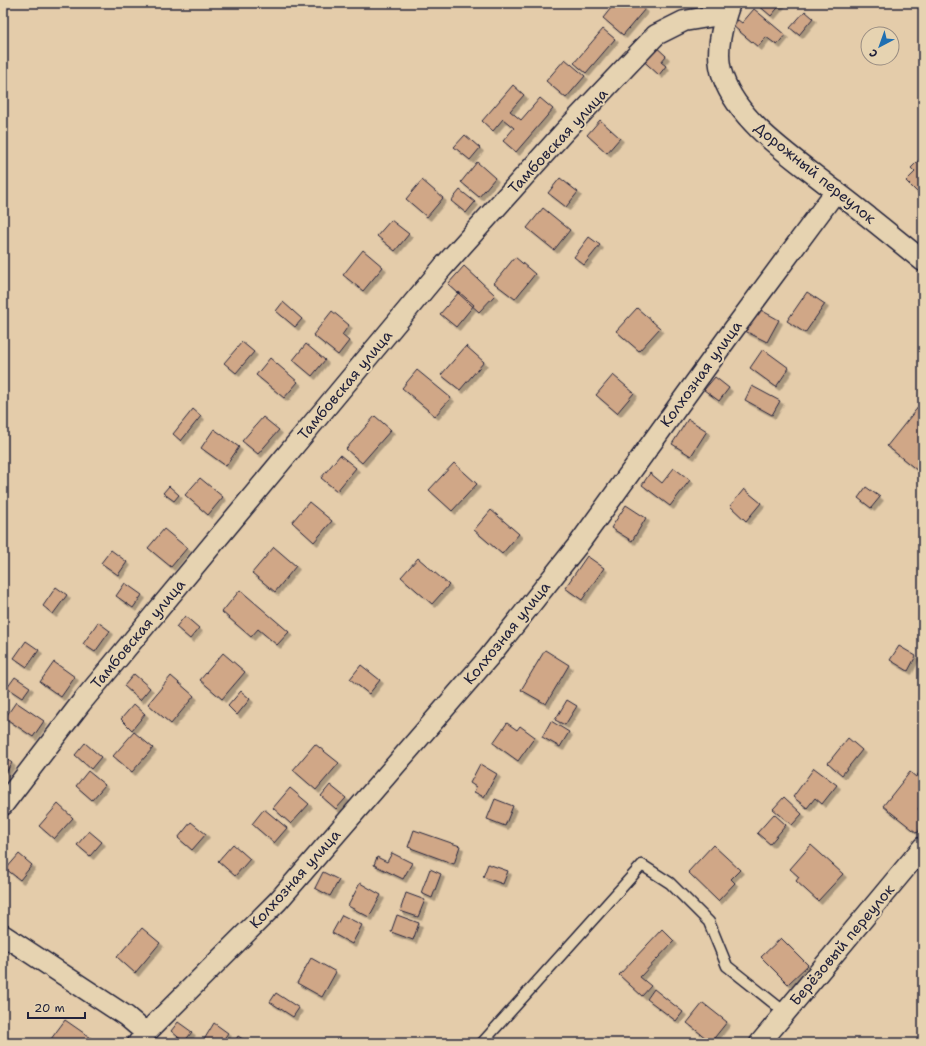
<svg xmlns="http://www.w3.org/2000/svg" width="926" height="1046" viewBox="0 0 926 1046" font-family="'Shantell Sans',sans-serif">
<defs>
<filter id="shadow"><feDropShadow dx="3.5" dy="3.5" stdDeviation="0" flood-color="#0004"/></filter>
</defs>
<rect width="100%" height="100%" fill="#e4ccaa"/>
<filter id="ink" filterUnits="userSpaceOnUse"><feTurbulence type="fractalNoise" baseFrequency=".025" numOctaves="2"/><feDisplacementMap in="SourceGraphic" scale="8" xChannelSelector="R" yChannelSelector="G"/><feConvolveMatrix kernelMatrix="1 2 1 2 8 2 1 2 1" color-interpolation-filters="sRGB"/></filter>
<g filter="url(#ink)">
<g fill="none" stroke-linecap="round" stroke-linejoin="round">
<path stroke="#5d8e9c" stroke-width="5.5" d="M3 4 4 3"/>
</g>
<path fill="#d0a787" stroke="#22223b" filter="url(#shadow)" d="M615 3H638L645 9 623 35 603 18Z
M758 3H782L771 16 757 4Z
M754 9 785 35 777 45 766 37 758 47 733 26 738 20 742 23Z
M805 11 813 18 799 35 790 28Z
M603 29 615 39 586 73 574 63Z
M653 44 666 56 661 62 666 66 659 75 637 55Z
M565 59 585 76 566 98 546 81Z
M513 85 524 95 510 111 521 120 540 98 553 109 516 152 503 141 514 128 503 119 493 131 482 121Z
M600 120 620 138 607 153 587 135Z
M465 135 480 148 470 160 454 147Z
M921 158 923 160V198L906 181 915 172 911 168Z
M477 162 495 178 479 197 461 182Z
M560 178 578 192 566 207 548 193Z
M422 180 443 198 427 217 406 199Z
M460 190 475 202 466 213 451 201Z
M543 208 570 230 554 250 527 228Z
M391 220 409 234 395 251 377 236Z
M589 237 600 245 584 265 574 257Z
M363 250 383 267 363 291 343 275Z
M515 257 535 274 515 299 494 283Z
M464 266 495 295 479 312 448 284Z
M459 292 474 305 456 327 440 314Z
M807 292 825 304 805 333 787 321Z
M283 302 302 319 295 327 276 311Z
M637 308 660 328 639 351 616 331Z
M757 308 779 320 767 342 745 331Z
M332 311 349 325 342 335 349 341 338 355 313 335Z
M242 342 254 352 236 373 224 363Z
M306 344 325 360 312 376 293 360Z
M466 346 484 362 460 390 441 375Z
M763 349 789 368 776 387 750 368Z
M270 358 298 382 284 398 256 375Z
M417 370 451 398 435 416 402 388Z
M613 375 634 393 617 413 596 395Z
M715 377 729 388 719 401 704 390Z
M752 386 780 401 772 415 745 400Z
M923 401V475L887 446Z
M193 409 201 416 181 441 173 434Z
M375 416 391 430 362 463 346 449Z
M263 417 279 430 258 454 242 441Z
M688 419 707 431 691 456 672 444Z
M214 429 239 447 226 466 201 448Z
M340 455 356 468 337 491 321 478Z
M454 463 477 484 452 511 429 490Z
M674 468 690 480 670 506 642 485 650 473 662 483Z
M200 478 223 497 208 515 185 495Z
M169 486 179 495 174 501 163 493Z
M866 487 880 497 871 508 858 498Z
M744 489 761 503 746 521 730 506Z
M309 502 332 521 314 542 292 522Z
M626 505 646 518 632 541 611 528Z
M491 510 519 534 502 554 474 530Z
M164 529 187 548 171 567 148 548Z
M274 547 296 566 275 592 252 573Z
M111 550 127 562 118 575 101 563Z
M587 556 604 568 582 600 565 588Z
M418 558 449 585 432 604 401 577Z
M125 583 142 595 133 608 116 596Z
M56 587 67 595 53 614 43 606Z
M240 590 289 632 277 645 258 629 251 637 222 612Z
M185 616 199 628 190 639 176 627Z
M98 622 110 631 95 652 83 644Z
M26 641 39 650 27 667 14 658Z
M899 646 916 656 908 671 890 660Z
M545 650 569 665 546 704 521 690Z
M223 653 245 672 222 699 200 680Z
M54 662 75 677 61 697 40 682Z
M361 665 380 680 369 694 350 679Z
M134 674 150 688 140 700 124 686Z
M171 676 194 696 171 724 148 704Z
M15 677 30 687 22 698 7 688Z
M241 691 250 699 237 715 228 706Z
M567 700 577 706 565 725 555 720Z
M16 702 44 721 33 737 5 718Z
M134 704 145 714 132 730 121 719Z
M551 721 569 732 560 747 542 737Z
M507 723 517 730 520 726 535 737 518 761 493 743Z
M134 732 153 748 132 772 113 756Z
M848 738 862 750 842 775 828 763Z
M85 743 101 757 91 769 75 755Z
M315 744 339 763 316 790 293 770Z
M3 756 12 763 3 777Z
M480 764 497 774 484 797 474 792 476 787 470 783Z
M814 768 837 785 822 804 815 798 807 808 793 797Z
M923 768V803L918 809 923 813V826L917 833 883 806 910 772 916 777Z
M88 771 105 785 92 800 76 786Z
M330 785 346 798 336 809 321 796Z
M290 788 309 804 291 824 273 808Z
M784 797 802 814 792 825 773 809Z
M495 799 513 806 505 826 487 819Z
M58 804 73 818 54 839 39 826Z
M264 809 287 828 274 843 252 824Z
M774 814 786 825 770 844 757 833Z
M191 822 206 834 192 850 178 838Z
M414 830 460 846 454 864 408 847Z
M89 831 102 842 90 856 77 845Z
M233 844 250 859 235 876 218 861Z
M713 845 740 870 731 879 735 883 718 901 688 872Z
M811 845 843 874 818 901 796 881 799 877 790 869Z
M392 853 412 863 403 879 374 865 377 857 387 862Z
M19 854 32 865 20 880 6 869Z
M488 864 508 871 503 884 483 877Z
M430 869 441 874 432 898 421 893Z
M323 872 339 880 330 896 315 888Z
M360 883 381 895 369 917 348 906Z
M406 893 425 900 418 917 400 911Z
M342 915 362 925 352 944 332 933Z
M397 915 419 923 413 940 391 932Z
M142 928 160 943 135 973 117 957Z
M662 929 674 941 640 977 651 986 642 996 619 975Z
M781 938 808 965 788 984 761 957Z
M311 958 336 972 322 997 297 983Z
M654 989 683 1012 676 1021 647 999Z
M276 993 299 1008 293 1017 270 1002Z
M703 1003 727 1022 711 1042 687 1023Z
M65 1020 91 1038 87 1043H48Z
M178 1022 192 1032 184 1042 171 1031Z
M214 1023 228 1033 221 1043H202Z
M238 1036 249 1043H234Z"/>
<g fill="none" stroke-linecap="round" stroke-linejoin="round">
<g stroke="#22223b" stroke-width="13">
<path id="service" d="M482 1043 642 865 670 883 709 922 727 966 786 1013"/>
</g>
<g stroke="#22223b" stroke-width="23">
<path id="minor" d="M730 3C722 26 714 53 723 77 739 123 794 158 830 187 862 211 892 236 923 261
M3 805 81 703 314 422 443 267 564 132 656 35 684 21 726 14
M3 935 126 1016 146 1033
M138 1043 146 1033 278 901 489 657 578 545 728 337 836 191
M760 1043 923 847"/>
</g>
<use href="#service" stroke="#e6d3b1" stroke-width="10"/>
<use href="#minor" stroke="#e6d3b1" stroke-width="20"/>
</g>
</g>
<g text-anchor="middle" stroke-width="4" stroke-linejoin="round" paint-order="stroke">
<g font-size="15" fill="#22223b" stroke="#e6d3b1">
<text transform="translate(558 141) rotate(-47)" y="5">Тамбовская улица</text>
<text transform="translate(815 173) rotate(39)" y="5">Дорожный переулок</text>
<text transform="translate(701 374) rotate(-54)" y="5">Колхозная улица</text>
<text transform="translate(345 385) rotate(-50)" y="5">Тамбовская улица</text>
<text transform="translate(507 633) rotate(-51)" y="5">Колхозная улица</text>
<text transform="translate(138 634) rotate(-50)" y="5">Тамбовская улица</text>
<text transform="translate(295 879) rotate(-48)" y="5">Колхозная улица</text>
<text transform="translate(842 945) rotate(-50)" y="5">Берёзовый переулок</text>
</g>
</g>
<rect width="926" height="1046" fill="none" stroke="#e6d3b1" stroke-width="16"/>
<rect x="8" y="8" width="910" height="1030" fill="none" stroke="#22223b" stroke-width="1.5" filter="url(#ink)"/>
<g transform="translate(880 46) rotate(221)"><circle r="19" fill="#e6d3b1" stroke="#988c82"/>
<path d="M0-3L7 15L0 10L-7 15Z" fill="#1f6fb2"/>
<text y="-6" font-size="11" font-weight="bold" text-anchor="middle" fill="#22223b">С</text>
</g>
<path d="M28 1012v6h57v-6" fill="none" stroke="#22223b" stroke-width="2"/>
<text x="34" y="1012" font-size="12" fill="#22223b" stroke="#e6d3b1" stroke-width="3" paint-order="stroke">20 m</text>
</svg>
